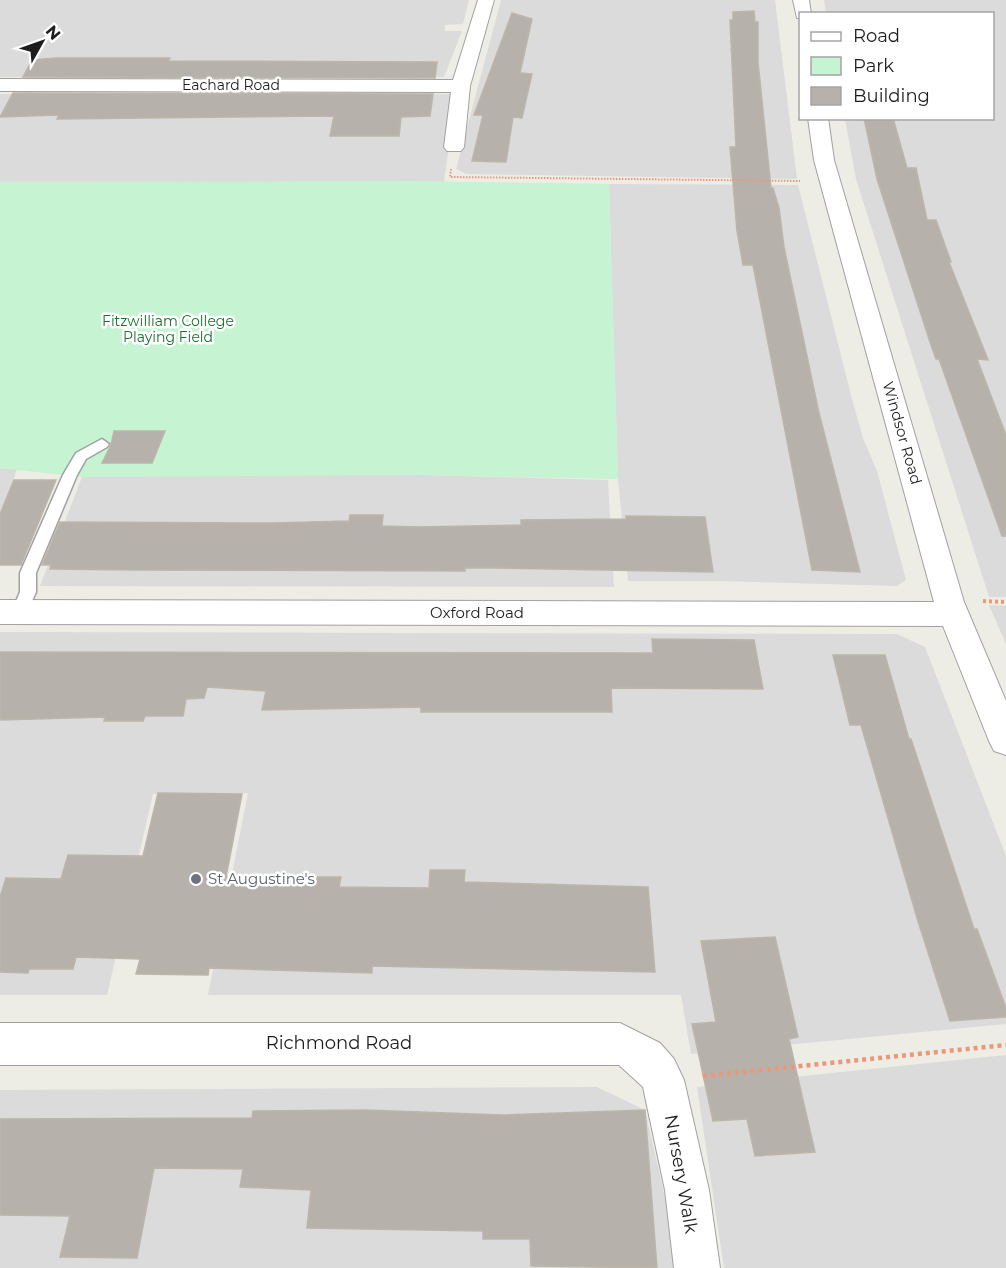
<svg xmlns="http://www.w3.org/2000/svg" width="1006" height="1268" viewBox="0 0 1006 1268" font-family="Montserrat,sans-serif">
<rect width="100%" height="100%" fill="#edece5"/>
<path fill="#dbdbdb" d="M0 0H469L463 24 445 25V31H462L444 77H0Z
M501 0H775L797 179 466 174 456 169Z
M824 0H1006V597H989L856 179 845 119 992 118V14L826 13Z
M0 94H452L453 115 444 182H0Z
M609 184 798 185 853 403 863 438 877 471 906 580 897 586 719 581H628L618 479Z
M0 468 17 469 0 519Z
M110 475H423L608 480 614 587 40 586 82 477Z
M989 605 1006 606V644Z
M0 632 897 634 925 647 1006 856V1024L691 1054 681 995H208L248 793 153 794 107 995H0Z
M1006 1055V1268H724L697 1087Z
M597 1087 645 1110 675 1242V1268H0V1090Z"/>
<path fill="#c6f3d2" d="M413 181 609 184 618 479 423 475 82 477 0 468V182Z"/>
<path fill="#b6b2ab" stroke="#bdb5a9" stroke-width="1.5" d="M754 11 755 22H758V62L771 188H773L779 208 784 247 819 413 860 572 812 570 753 265H743L737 231 730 147H736L730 20H733V12Z
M512 13 532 19 520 73 532 74 522 118 513 117 506 162 472 161 483 115H474Z
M57 58H170L168 61 437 62 435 78 23 77 32 60Z
M13 93 433 94 430 116 401 117 399 136H330L334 116 57 119 59 115 0 117Z
M864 118H893L907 168H916L927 220H936L951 262H949L988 360 977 359 1006 435V536H1002L939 359H936L930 342 877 179Z
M114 431H165L152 463H102L111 445Z
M14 480H56L21 565H0V514Z
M350 515H383L382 526 419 527 521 525V520L626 519V516L705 517 713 572 496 568H465V571L135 570 50 569 51 565H42L60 522 272 523 349 521Z
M652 639 754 640 763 689 611 688 612 712H421V707L262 710 266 691 207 687 204 698 186 699 183 716H145L143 721H104L105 717 0 720V652L653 653Z
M833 655H885L909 739H911L974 929H977L1006 1008V1017L950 1021 917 918 861 725H850Z
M158 793 242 794 226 877H341L339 887 429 888 430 870H465L464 882 648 887 655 972 372 966V973L209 968 208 975 136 974 140 959 76 957 73 969H29L28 973 0 972V897L6 878 61 879 68 855 143 856Z
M775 937 798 1037 789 1039 815 1152 755 1156 747 1119 713 1121 692 1024 716 1022 701 941Z
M365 1110 503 1115 645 1110 657 1268 531 1266 530 1239H483V1231L307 1228 311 1190 240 1187 243 1169 154 1168 137 1258 60 1257 70 1216 0 1215V1119L252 1118 253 1111Z"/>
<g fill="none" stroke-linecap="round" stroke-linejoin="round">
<g stroke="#a1a1a1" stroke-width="3">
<path id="lane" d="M102 439 109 444 107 447 86 459 77 475 36 573V592L25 617H13L11 613 20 592V573L63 475 76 453Z"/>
</g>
<g stroke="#a1a1a1" stroke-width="2">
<path id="street" d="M478 0H494L470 86 464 147 461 151H447L444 147 451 92 0 91V79L453 80Z
M793 0H809L811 14H800V18H797Z
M808 118H828L834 160 964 602 1006 701V755L994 751 989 741 943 626 0 624V600L934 602 814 160Z
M0 1023H620L660 1043 674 1059 684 1080 709 1190 720 1268H674L665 1190 643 1087 619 1065H0Z"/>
</g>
<path stroke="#e9997a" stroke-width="2" stroke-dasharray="1.5 1.5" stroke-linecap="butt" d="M451 169 450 177 800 181"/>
<path stroke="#e9997a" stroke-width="4" stroke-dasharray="3 3" stroke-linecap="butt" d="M983 601 1006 602"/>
<path stroke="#e9997a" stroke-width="4.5" stroke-dasharray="4 4" stroke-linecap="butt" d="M703 1076 1006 1045"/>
<use href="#lane" fill="#fff" fill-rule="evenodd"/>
<use href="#street" fill="#fff" fill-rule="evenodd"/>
</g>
<circle fill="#6b7280" stroke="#fff" stroke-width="2" cx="196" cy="879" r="6"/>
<g text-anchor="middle" stroke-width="5" stroke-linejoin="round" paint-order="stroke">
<g font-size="14" fill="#1d1d1d" stroke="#fff">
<text x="231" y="90">Eachard Road</text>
</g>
<g font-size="14" fill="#186f2f" stroke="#fff">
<text x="168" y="326">Fitzwilliam College<tspan x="168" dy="16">Playing Field</tspan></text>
</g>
<g font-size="15" fill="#1d1d1d" stroke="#fff">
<text transform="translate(902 433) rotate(74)" y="5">Windsor Road</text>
<text x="477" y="618">Oxford Road</text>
</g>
<g font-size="15" fill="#5b616d" stroke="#fff" text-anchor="start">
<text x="208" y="884">St Augustine's</text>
</g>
<g font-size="18" fill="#1d1d1d" stroke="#fff">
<text x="339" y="1049">Richmond Road</text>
<text transform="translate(681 1174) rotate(80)" y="6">Nursery Walk</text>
</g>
</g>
<rect x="799" y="12" width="195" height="108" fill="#ffffff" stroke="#a5a5a5" stroke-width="1.5"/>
<rect x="811" y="32" width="30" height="9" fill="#ffffff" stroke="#a5a5a5" stroke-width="1.5"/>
<text x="853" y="42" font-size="18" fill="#1d1d1d">Road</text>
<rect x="811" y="57" width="30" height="18" fill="#c6f3d2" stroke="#a5a5a5" stroke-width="1.5"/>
<text x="853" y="72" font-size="18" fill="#1d1d1d">Park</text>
<rect x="811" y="87" width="30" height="18" fill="#b6b2ab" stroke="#a5a5a5" stroke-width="1.5"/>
<text x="853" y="102" font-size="18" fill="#1d1d1d">Building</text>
<g transform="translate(42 42) rotate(50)" stroke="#ffffff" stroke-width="4.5" paint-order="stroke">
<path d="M0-4.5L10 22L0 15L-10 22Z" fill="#1d1d1d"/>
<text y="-9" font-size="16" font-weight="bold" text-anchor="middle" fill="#1d1d1d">N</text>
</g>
</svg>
